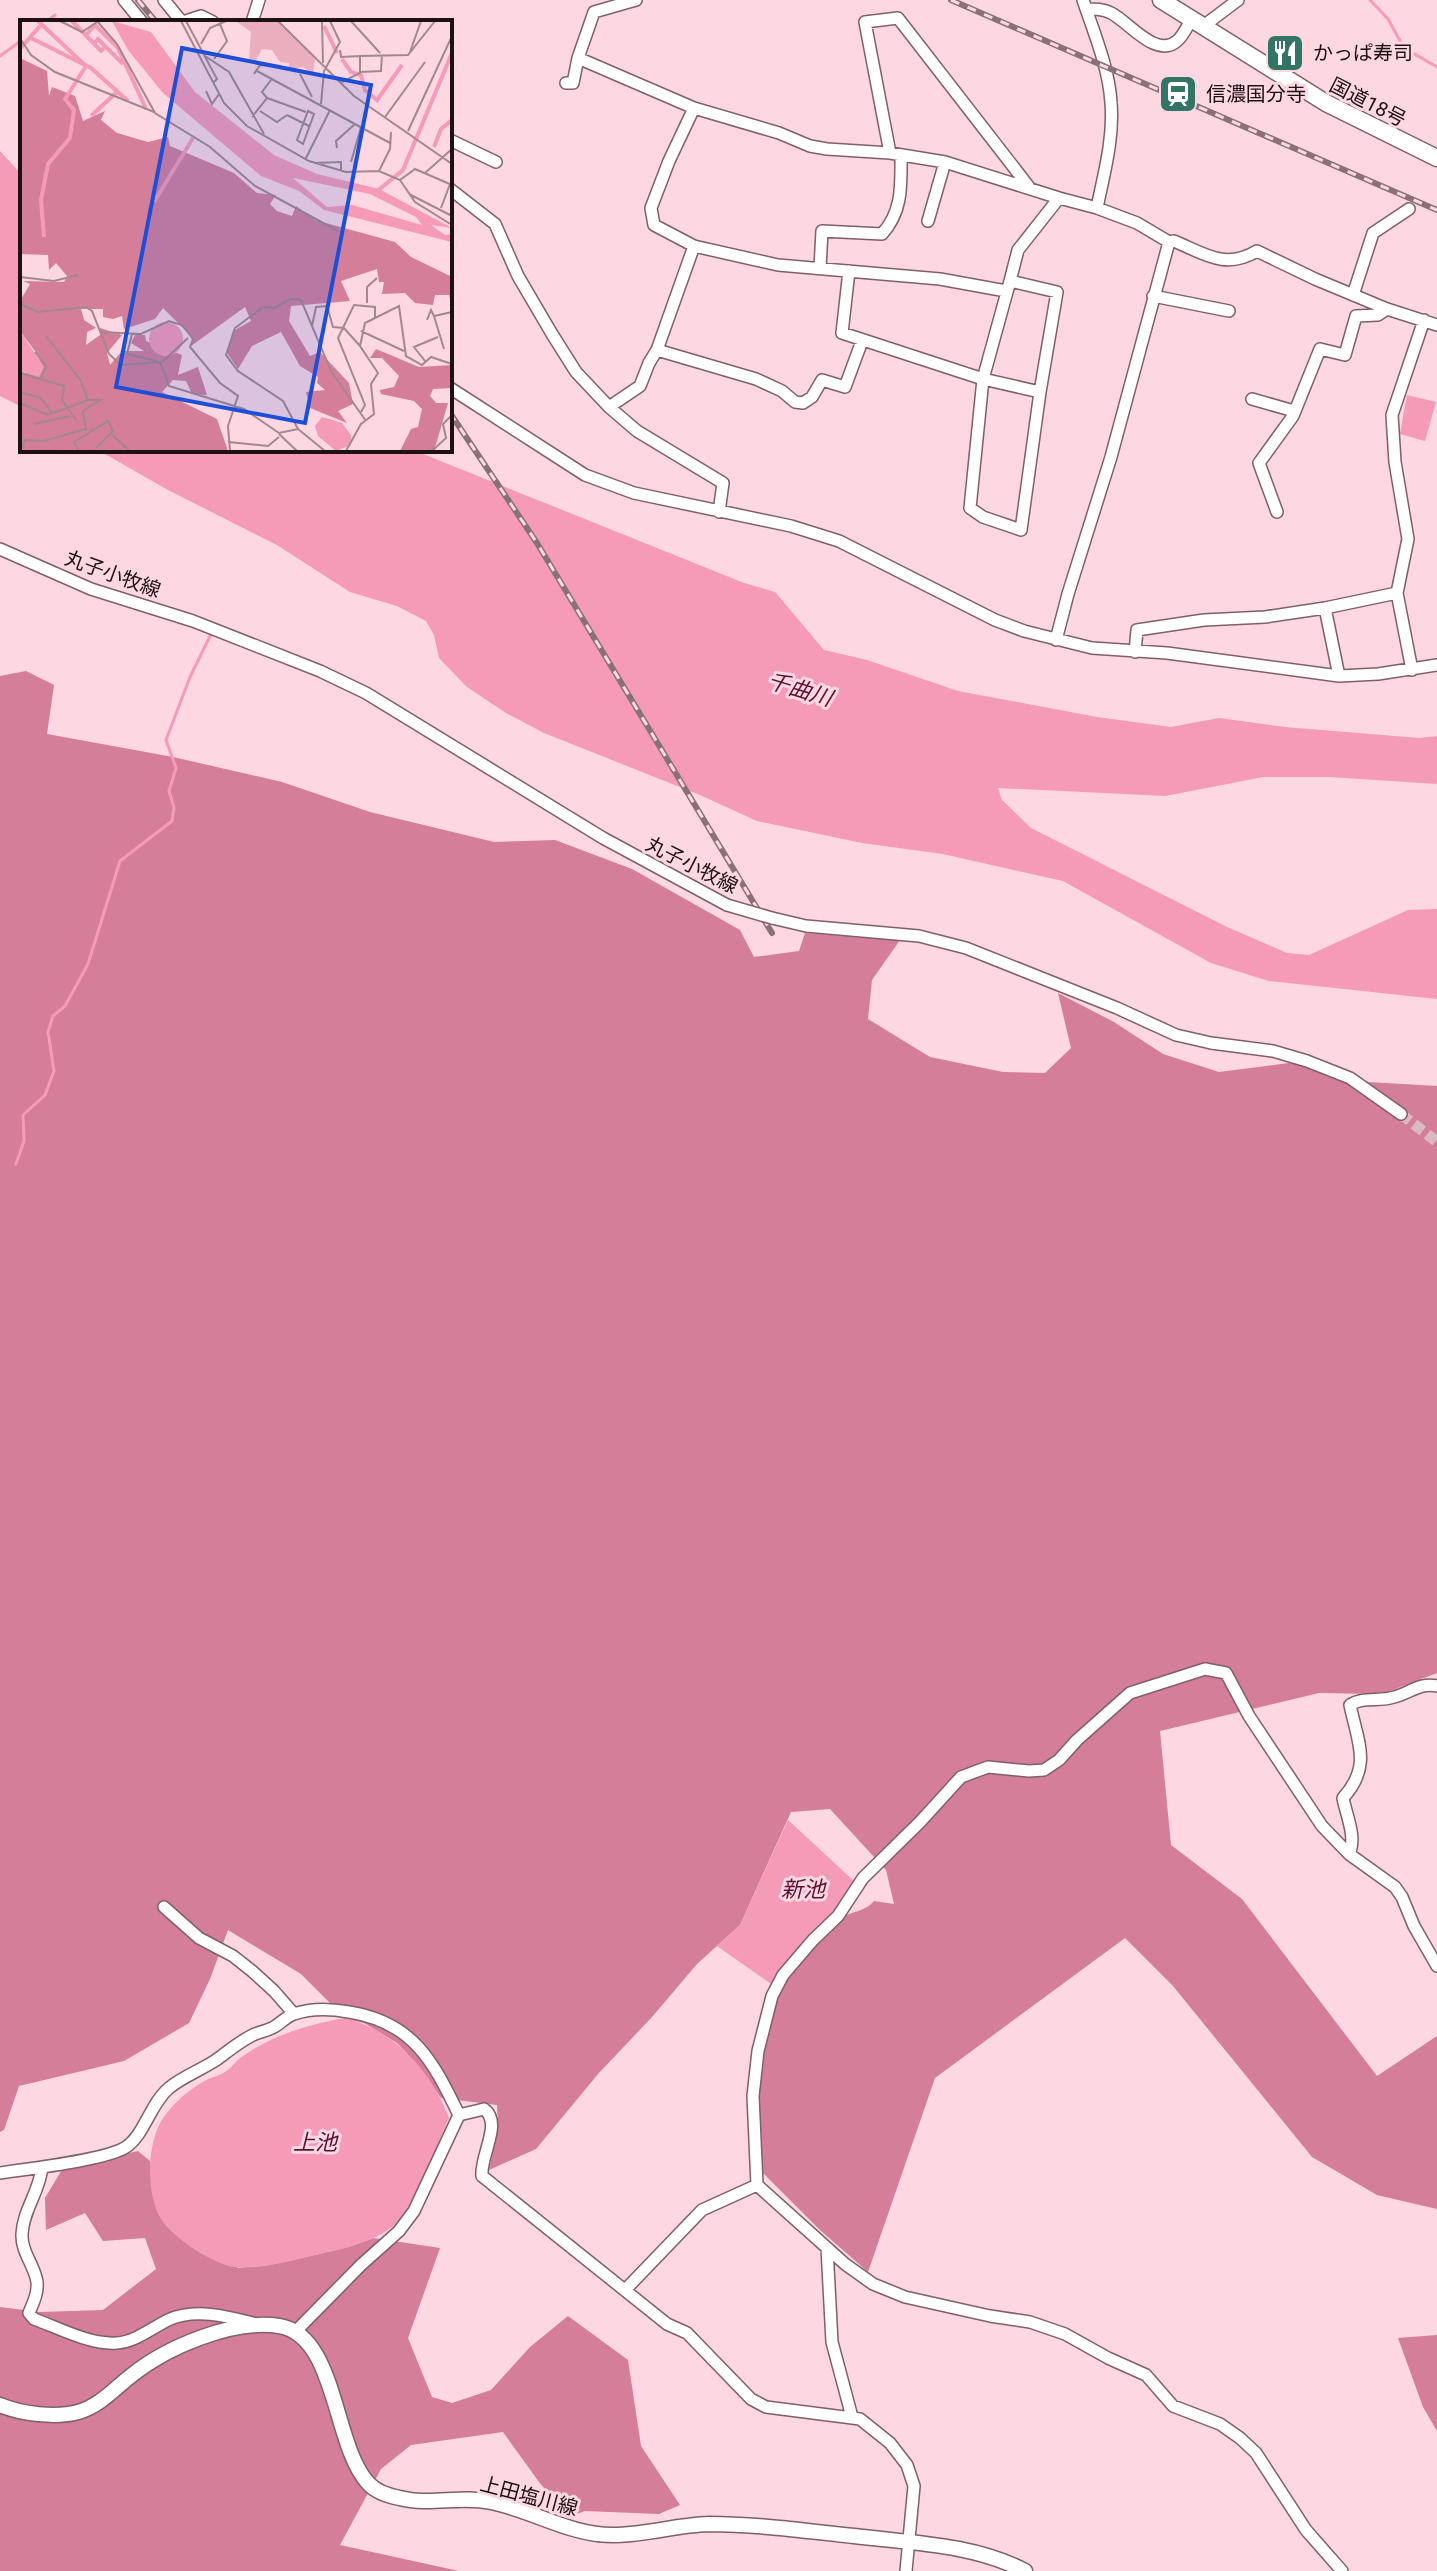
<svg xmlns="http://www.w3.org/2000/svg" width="1437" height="2571" viewBox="0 0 1437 2571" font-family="Roboto,'Noto Sans JP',sans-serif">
<rect width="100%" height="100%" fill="#fdd7e1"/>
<path fill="#d57e9a" d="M26 671 54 685 47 734 173 757 282 782 370 812 494 842 555 840 632 869 740 930 754 957 799 951 805 933 900 940 872 980 868 1019 930 1057 1003 1072 1045 1073 1071 1048 1058 993 1114 1022 1163 1054 1219 1072 1297 1062 1327 1066 1368 1082 1437 1086V1673L1382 1694 1319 1693 1160 1731 1171 1845 1242 1899 1377 2076 1437 2036V2209L1377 2195 1312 2157 1173 1986 1125 1938 935 2078 868 2272 820 2230 760 2170C756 2119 757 2018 787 1976 800 1958 821 1935 837 1921 848 1911 864 1913 874 1901L894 1904 886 1870 830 1809 791 1812 740 1925 697 1964 652 2017 598 2074 536 2149 489 2170 498 2127 497 2105 441 2098 416 2063 397 2043 364 2023 345 2018 301 1974 228 1930 210 1979 189 2023 124 2061 19 2086 4 2130 0 2132V676Z
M138 2151 150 2161 153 2195 238 2268 284 2262 348 2247 373 2238 440 2248 408 2338 432 2397 452 2403 491 2390 530 2347 568 2316 628 2360 641 2446 680 2505 659 2514 585 2511 568 2517 539 2482 503 2432 411 2445 381 2469 340 2545 459 2571H0V2307L40 2312 103 2310 156 2269 145 2238 103 2241 85 2213 46 2230 45 2198 63 2168Z
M1437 2335V2431L1423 2407 1398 2338Z"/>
<path fill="#f59bb7" d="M0 151 22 175V407L0 396Z
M1407 395 1436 402 1425 441 1400 434Z
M98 450H413L744 583 775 592 824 650 867 660 958 691 1097 717 1171 727 1219 718 1285 727 1419 738 1437 736V784L1330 777H1263L1165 796 998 788 1002 800 1031 828 1225 926 1287 953 1309 955 1408 910 1437 909V999L1269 981 1211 963 1063 881 943 854 862 843 757 821 700 795 544 733 506 713 467 687 439 658 434 635 426 621 397 606 350 592 277 545 168 490Z
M788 1820 855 1882 836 1913 786 1962 774 1986 717 1946 740 1925Z
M345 2018C394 2030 432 2072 449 2118 438 2143 416 2205 398 2222 377 2241 347 2248 320 2254 296 2259 262 2270 236 2267 215 2266 172 2237 161 2219 147 2195 147 2155 157 2130 165 2109 189 2089 208 2079 214 2077 220 2075 225 2072 232 2068 236 2060 243 2056 273 2035 310 2024 345 2018Z"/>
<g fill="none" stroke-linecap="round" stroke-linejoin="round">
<path stroke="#f59bb7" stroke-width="3" d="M1370 0 1388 19 1404 48 1437 67
M46 22 55 15
M0 56 22 40
M16 1164 24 1141 23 1115 45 1095 54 1071 48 1032 53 1016 65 1006 88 964 120 861 172 821 174 807 169 791 176 768 166 740 190 677 212 632"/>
<path stroke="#dbb9c2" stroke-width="11" stroke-dasharray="11 5.5" stroke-linecap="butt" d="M1401 1114 1437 1142"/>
<g stroke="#7f5f68" stroke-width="14">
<path id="minor" d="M124 0 142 22
M164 0 182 22
M1083 0C1094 33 1109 68 1111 103 1114 138 1104 173 1097 208
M1087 9C1096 9 1103 9 1111 13 1129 22 1156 59 1177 41 1183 36 1187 27 1191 20
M183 22 201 16 213 22
M252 22 259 0
M1202 27 1238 0
M578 58 694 108 779 133 810 146 827 149 890 153 945 162 1059 198 1097 208 1137 223 1169 242 1174 241C1205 254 1225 270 1257 251L1315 279 1387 309 1437 325
M566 83H573L578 58 594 12 636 0
M450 140 496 162
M890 153 865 22 898 18 1029 187
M450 189 495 224 518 276 552 334 576 372 609 407 637 431 723 483 719 512
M928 221 945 162
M694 246 778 265 940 279 1006 291
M820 268 822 231 882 234C903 211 901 185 901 155
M849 271 842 333 983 379 1040 392
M1010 281 1057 292 1040 392 1021 530 983 517 970 508 983 379Z
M1010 281 1018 250 1059 198
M1353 295 1373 233 1409 209
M1153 296 1229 311
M657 350 756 379 782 391 795 402 803 403 812 397 822 380 845 387 862 341
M450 388 585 475 634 493 791 526 839 541 995 620 1024 631 1092 648 1167 653 1339 676 1378 674 1437 665
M1252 399 1294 411
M609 407 640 386 649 363 657 350 694 246 654 225 651 208 669 161 694 108
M1277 512 1259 463 1293 416 1320 349 1345 355 1356 316 1378 315 1387 309
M0 549 91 589 193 621 320 671 366 693 603 838 727 905
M1397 593 1408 539 1395 462 1392 415 1424 320
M1325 608 1397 593 1412 670
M1056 640 1068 594 1111 457 1169 242
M1135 652 1137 630 1204 620 1265 617 1325 608 1339 676
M772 918 806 926 919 936 966 948 1117 1008 1176 1035 1211 1043 1273 1051 1307 1061 1350 1078 1401 1114
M1349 1854C1357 1837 1346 1815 1343 1798 1372 1766 1358 1743 1350 1705 1363 1696 1380 1702 1394 1697 1410 1693 1420 1682 1437 1686
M164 1907 199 1938 233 1956 252 1971 274 1991 294 2014
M459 2115 484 2109C503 2123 480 2155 482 2176L667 2324 687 2333 751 2399 766 2407 860 2419 890 2443 907 2465 914 2486 906 2571
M42 2167C40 2191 23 2210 22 2234 21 2252 35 2266 37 2282 38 2294 33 2303 29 2313L34 2319C59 2328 90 2345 117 2343 135 2342 152 2328 168 2320 194 2308 226 2316 253 2323
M0 2173C26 2169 107 2160 126 2147 145 2134 150 2104 169 2088 182 2077 201 2070 216 2060 227 2052 239 2042 251 2036 258 2032 267 2031 274 2027 281 2023 287 2016 294 2014 311 2008 333 2009 349 2012 413 2022 433 2061 459 2115
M827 2248 832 2342 852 2417
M625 2290 702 2210 757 2185
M295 2332 361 2265 399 2231 414 2211 459 2115
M1342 2571 1306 2530 1256 2453 1240 2438 1220 2424 1173 2406 1146 2375 1108 2358 1065 2334 1030 2322 990 2316 905 2297 873 2284 845 2264 757 2185 753 2096 758 2051 772 1996 783 1975 813 1940 838 1916 863 1878 920 1822 961 1777 988 1767 1029 1771 1044 1770 1059 1760 1077 1740 1130 1693 1205 1669 1226 1673 1249 1716 1322 1826 1349 1854 1395 1887 1402 1897 1414 1926 1437 1966"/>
</g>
<g stroke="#7f5f68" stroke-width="17">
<path id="major" d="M0 2405C21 2414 56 2418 78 2412 100 2406 115 2388 132 2375 167 2347 233 2319 279 2326 337 2335 333 2445 368 2483 376 2492 389 2496 400 2498 430 2506 461 2495 491 2502 532 2510 569 2535 613 2535 645 2535 676 2525 709 2524 757 2524 806 2531 854 2536 911 2543 973 2544 1025 2571"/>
</g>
<g stroke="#7f5f68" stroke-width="19">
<path id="highway" d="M1161 0 1326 103 1437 158"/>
</g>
<use href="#minor" stroke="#fff" stroke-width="11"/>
<use href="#major" stroke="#fff" stroke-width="14"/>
<use href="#highway" stroke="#fff" stroke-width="16"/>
<g stroke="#8a7177" stroke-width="6">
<path id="rail" d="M138 0 156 22
M951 0 1437 210
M450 413 537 543 772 933"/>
</g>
<use href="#rail" stroke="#fdd7e1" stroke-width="3" stroke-dasharray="9" stroke-linecap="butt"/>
<g stroke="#7f5f68" stroke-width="14" stroke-linecap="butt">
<path id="minor-bridge" d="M727 905 772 918"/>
</g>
<use href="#minor-bridge" stroke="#fff" stroke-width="11"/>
</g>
<defs>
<g id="restaurant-square" transform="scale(2)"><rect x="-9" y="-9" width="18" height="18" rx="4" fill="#337565" stroke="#fdd7e1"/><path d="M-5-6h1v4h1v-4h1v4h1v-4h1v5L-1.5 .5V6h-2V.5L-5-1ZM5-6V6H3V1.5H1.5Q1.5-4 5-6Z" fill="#fff"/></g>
<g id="station-square" transform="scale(2)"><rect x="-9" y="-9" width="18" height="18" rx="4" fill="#337565" stroke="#fdd7e1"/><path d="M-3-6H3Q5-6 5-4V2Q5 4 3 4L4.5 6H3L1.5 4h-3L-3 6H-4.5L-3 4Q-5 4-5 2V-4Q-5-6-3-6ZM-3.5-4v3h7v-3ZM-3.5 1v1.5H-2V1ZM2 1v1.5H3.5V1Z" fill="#fff"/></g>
</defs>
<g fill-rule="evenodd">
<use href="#restaurant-square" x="1285" y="53"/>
<use href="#station-square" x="1178" y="94"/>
</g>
<g text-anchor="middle" stroke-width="6" stroke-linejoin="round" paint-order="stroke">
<g font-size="20" fill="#1d1114" stroke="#fdd7e1" text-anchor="start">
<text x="1313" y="60">かっぱ寿司</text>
<text x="1206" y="101">信濃国分寺</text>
</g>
<g font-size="20" fill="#1d1114" stroke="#fdd7e1">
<text transform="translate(1368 102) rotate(27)" y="7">国道18号</text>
<text transform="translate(113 574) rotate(20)" y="7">丸子小牧線</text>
<text transform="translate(692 865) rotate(27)" y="7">丸子小牧線</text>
<text transform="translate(529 2496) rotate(15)" y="7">上田塩川線</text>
</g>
<g font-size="22" font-style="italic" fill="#5e0f31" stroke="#fdd7e1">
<text transform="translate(800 689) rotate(17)" y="8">千曲川</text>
<text x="803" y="1897">新池</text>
<text x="315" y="2150">上池</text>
</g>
</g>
<g transform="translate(20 20)">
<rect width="432" height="432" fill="#fdd7e1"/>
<path d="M216 1H258L295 38 293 54 283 47 269 49V43L260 42 252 30 242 29 235 42H229L231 12Z" fill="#eaaebf"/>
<path d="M0 38 27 51 29 76 32 67 55 76 63 101 85 91 81 100 97 113 128 122 148 117 150 126 214 153 237 173 256 175 250 184 257 191 272 196 276 186 295 200 375 222 391 237 432 257V286L429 275H415L413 285 395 283 385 273 362 274 364 262H359L357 249 321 261 330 281 271 286 269 301 290 336 300 332 329 363 333 384 318 391 327 403 290 388 286 372 305 370 297 363 298 357 280 346 261 312 232 326 218 349 207 333 213 311 231 301 225 287 171 326 173 318 143 288 135 299 104 309 102 296 93 299 83 297V289H61L64 300 76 308 67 312 66 325 80 315V308L102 315 87 333 90 345 102 331H124L111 323 115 315H125L126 321 162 335 158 355 178 347 187 375 172 374 166 361 153 360 142 372 197 399 208 431H0V351L5 353 20 338 0 311V281L10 264 3 261 44 262 47 256 36 243 29 250 28 235 0 234ZM356 329 399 347 432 345V368L413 369 410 376 416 383H428L414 431H380L391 409 398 407 402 389 394 381 361 374 360 370 374 367 379 356 362 338H350Z" fill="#d57e9a"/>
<path d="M92 1 131 12 175 72 254 135 297 154 359 169 432 208 411 205 425 215 432 214V222L304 190 279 171 241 156 143 73 108 30ZM273 158 350 174 396 197 402 205 332 185 307 187ZM129 319a17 17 0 1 1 34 0a17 17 0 1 1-34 0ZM0 311 24 347 19 357 0 351ZM302 397 322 403 331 415V425L316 431 298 416 295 406Z" fill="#f59bb7" fill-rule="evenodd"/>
<path fill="none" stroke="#f59bb7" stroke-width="4" d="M18 1 66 46 45 79 54 90 50 118 28 144 21 180 24 217M52 1 81 31 85 27M304 6 317 33M66 15 75 5 98 28 126 89M9 17 71 48 108 81M74 23 78 19 103 44M0 29 20 6M322 39 331 52 341 55 345 70 357 80 382 45M71 96 98 71M414 127 421 109 432 100M356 172 383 150 432 33M134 182 173 118"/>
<path fill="none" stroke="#a3888f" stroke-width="2" d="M40 1 62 12 77 2M77 1 97 24 135 93 190 127 235 166 318 211M161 1 204 83 227 106 289 141 326 152 359 151 380 160 395 182 432 205M166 1 197 59 193 63M258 1 334 76 432 144M302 1 303 43M331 1 360 33M0 18 11 35 35 52 134 92M181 24 190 8 206 1M320 30 321 37 340 36M390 32 401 1M185 36 209 52 244 114M194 39 207 21 200 4M237 51 370 123M340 52 361 51 362 35M234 54 240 45 261 46M280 54 292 77M322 62 340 53V36L388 35 415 1M186 71 192 84 199 74M247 78 286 92M301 84 304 51 320 22 310 1M240 91 257 102 267 95M288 91 294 94 283 124 277 120ZM267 95 289 106M232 97 247 78 242 72 251 60M365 97 405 42M388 111 432 16M317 128 316 121 334 105M285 140 310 90M331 142 341 107M295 143 321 142V151M359 151 370 129 371 112M405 153 432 129M380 160 395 149 432 165M389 174 432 196M421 188 430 164M0 257 34 261 58 255M347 283V267L357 258M0 284 18 292 66 287 72 291 89 334 101 345 140 342 149 366 224 389 259 413 278 409 305 431M414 296 424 329M407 300 411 290 414 296 432 292M292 306 296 287 307 286 313 307 324 308 340 326M341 311 384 331M80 312 121 314 149 301 162 305 173 319 170 327 200 363 218 376 208 406 210 431M112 314 107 334 137 341M26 316 61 361 68 380M15 332 26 346 21 359M405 341 394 327 418 317M141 343 168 318M0 353 44 366 42 380 56 400M0 372 21 378 33 394M0 383 28 395 68 380H80L63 391 66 409 24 421 5 420 2 428M341 392 345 385 318 318 334 285 355 287V297M14 404 50 396M278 409 263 381 218 351 206 335 215 308 243 287 254 288 271 279 281 280 311 351 346 401M91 414 110 431M259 414 277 431M208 422 248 426 259 417M57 431H82M59 431 54 422 88 401 93 411 76 428M326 431 341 404 354 394 351 364 358 353 340 326 345 303 379 286 386 336 402 345 411 337 432 344M412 431 426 418 423 404 432 395"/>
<path fill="#1d4ed8" fill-opacity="0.15" stroke="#1d4ed8" stroke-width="4" d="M162 28 351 65 285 403 96 367Z"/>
<rect width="432" height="432" fill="none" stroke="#1d1114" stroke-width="4"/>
</g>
</svg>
